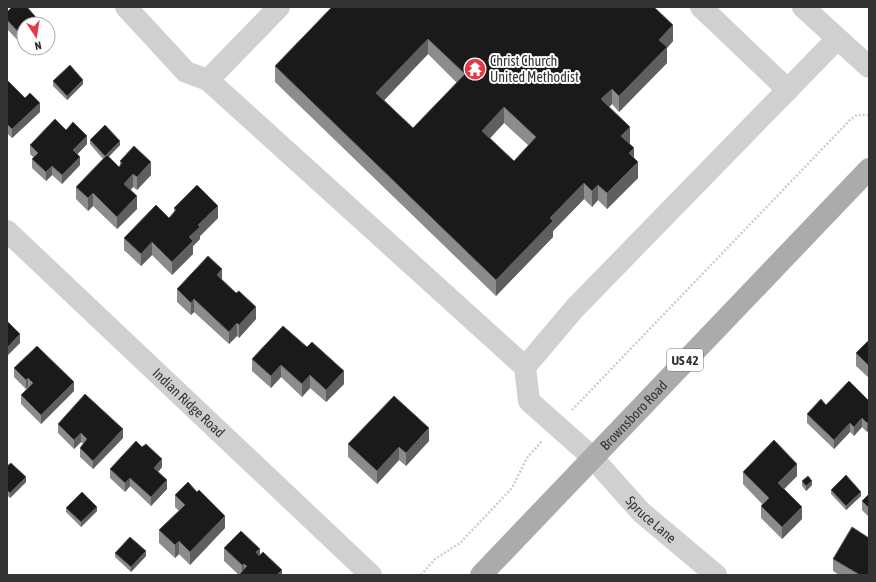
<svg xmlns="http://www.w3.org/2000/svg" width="876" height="582" viewBox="0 0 876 582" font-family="'Asap Condensed',sans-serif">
<rect width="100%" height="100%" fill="#fff"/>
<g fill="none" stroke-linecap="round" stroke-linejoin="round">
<path stroke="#cdcdcd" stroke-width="2.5" stroke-dasharray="2 2" stroke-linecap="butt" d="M572 410 850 120 857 115H869
M421 575 435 559 460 543 512 488 527 458 542 441"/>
<g stroke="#d0d0d0" stroke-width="22">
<path d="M126 7 186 72 208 80"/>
<path id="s1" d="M279 7 208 80 525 367 529 401 592 457 641 512 716 575"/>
<path d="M701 7 788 90"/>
<path d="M803 7 869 67"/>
<path id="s2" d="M7 231 371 575"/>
<path d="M525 367 575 308 837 39"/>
</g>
<path stroke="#ababab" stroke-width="22" id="s3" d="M481 575 869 169"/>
</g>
<path fill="#8c8c8c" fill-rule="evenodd" d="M332 7H654L673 41 667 48V63L619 112 612 104 609 107 630 143 629 144 634 158 638 178 607 209 598 200 592 207 584 199 553 231V237L496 296 275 82V66ZM428 54 457 83 413 128 384 100ZM504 123 529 146 514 161 490 138Z
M7 12 41 24H24V47L7 29Z
M7 80 25 98 40 112 12 138 7 133Z
M53 81 83 84 67 100 53 86Z
M66 130 87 144 77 154 80 165 62 184 52 175 46 181 32 168V159L34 158 30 154V145Z
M90 140 120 145 109 157 119 167 120 166V161L151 175 137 190 133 187 131 190 137 209 117 229 93 206 88 211 76 199V187L103 159 90 144Z
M174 208 218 218 200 236V239L193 246V254L172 275 152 255 141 266 124 250V238L169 218 174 212Z
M222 280 256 319 239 338 237 336 229 344 194 312 191 315 177 302V289Z
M283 326 344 384 326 402 310 388 302 397 281 377 271 388 252 371V359Z
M869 340V378L856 366V353Z
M14 368 74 391 41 424 21 404V395L28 388V387L26 389 14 377Z
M869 401 867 432 862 427 854 436 850 432 834 449 807 423V414L826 405Z
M58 424 123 438 93 469 80 457V448L83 444 81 442 74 449 58 433Z
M429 441 406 466 399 460 377 484 348 457V444Z
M7 466 26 482 10 498 7 495Z
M162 467 158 472 167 489 151 506 130 486 125 492 110 478V469Z
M743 472 797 476 784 489 802 519 782 539 761 518V506L762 504 743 484Z
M802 481 812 485 806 491 802 486Z
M831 490 861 496 846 510 831 494Z
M869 494V517L862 510V501Z
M175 495 225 528 190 565 179 554 175 558 159 543V530L179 511 175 507Z
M66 508 97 511 81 527 66 512Z
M224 548 260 555 282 575H239L224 561Z
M115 553 146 556 131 572 115 557Z
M833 559 869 575H839L833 571Z"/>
<path fill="#5f5f5f" d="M673 25V41L667 48V63L619 112V96L659 40Z
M428 39V54L376 109V93Z
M83 80V84L67 100V96Z
M612 89V104L601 115V99Z
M40 103V112L12 138V129Z
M504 107V123L482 147V131Z
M630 127V143L621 152V136Z
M87 136V144L73 159V150Z
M120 141V145L105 160V156Z
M634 148V164L629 153Z
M80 157V165L62 184V175Z
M151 162V175L137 190V177Z
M638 162V178L607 209V193Z
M52 166V175L46 181V172Z
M133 174V187L124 196V184Z
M584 183V199L553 231V237L496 296V280L550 218Z
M598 185V200L592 207V191Z
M93 193V206L88 211V198Z
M137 196V209L117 229V217Z
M218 206V218L200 236V239L193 246V254L172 275V262L198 225Z
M152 242V255L141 266V254Z
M222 269V282L217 275Z
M194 299V312L191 315V303Z
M256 307V319L239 338V325Z
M237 323V336L229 344V332Z
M20 334V343L7 356V348Z
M281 365V377L271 388V376Z
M344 371V384L326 402V390Z
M310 375V388L302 397V384Z
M28 378V387L26 389V380Z
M74 382V391L41 424V415Z
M862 418V427L854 436V427Z
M869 421V430L867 432V423Z
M850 423V432L834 449V440Z
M429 428V441L406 466V453Z
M123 429V438L93 469V461Z
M81 433V442L74 449V440Z
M399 447V460L377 484V471Z
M162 459V467L154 477V468Z
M797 464V476L778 495V483Z
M26 477V482L10 498V493Z
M130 478V486L125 492V483Z
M167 480V489L151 506V497Z
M812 481V485L806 491V486Z
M861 492V496L846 510V506Z
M97 507V511L81 527V522Z
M802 507V519L782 539V527Z
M225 516V528L190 565V552Z
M179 541V554L175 558V545Z
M260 549V561L256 552Z
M146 551V556L131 572V567Z
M244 564V575H242V565Z
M282 570V575H278V574Z"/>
<path fill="#1a1a1a" stroke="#5f5f5f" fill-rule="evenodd" d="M12 7H27L41 23 40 24H24V38L7 20V12Z
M332 7H335L336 8 337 7H654L673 25 659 40 667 47 619 96 612 89 601 99 630 127 621 136 634 148 629 153 638 162 607 193 598 185 592 191 584 183 550 218 553 221 496 280 275 66ZM428 39 465 74 413 128 376 93ZM504 107 536 137 514 161 482 131Z
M70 65 83 80 67 96 53 81Z
M7 80 25 98 30 93 40 103 12 129 7 124Z
M55 119 66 130 73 122 87 136 73 150 80 157 62 175 52 166 46 172 32 159 38 153 30 145Z
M105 125 120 141 105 156 90 140Z
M134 146 151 162 137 177 133 174 124 184 137 196 117 217 93 193 88 198 76 187 107 155 119 167 122 163 120 161Z
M197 185 218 206 198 225 200 227 189 237 193 241 172 262 152 242 141 254 124 238 156 205 169 218 176 210 174 208Z
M208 256 222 269 217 275 236 293 239 291 256 307 239 325 237 323 229 332 194 299 191 303 177 289Z
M7 321 20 334 7 348Z
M283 326 307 347 312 342 344 371 326 390 310 375 302 384 281 365 271 376 252 359Z
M869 340V366L856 353Z
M37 346 74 382 41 415 21 395 33 383 28 378 26 380 14 368Z
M849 381 869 401V421L867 423 862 418 854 427 850 423 834 440 807 414 821 399 826 405Z
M85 394 123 429 93 461 80 448 87 439 81 433 74 440 58 424Z
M394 396 429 428 406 453 399 447 377 471 348 444Z
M774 440 797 464 778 483 802 507 782 527 761 506 769 498 743 472Z
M136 441 142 447 146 444 162 459 154 468 167 480 151 497 130 478 125 483 110 469Z
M11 463 26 477 10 493 7 490V466Z
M846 475 861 492 846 506 831 490Z
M808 476 812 481 806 486 802 481Z
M188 482 197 492 199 490 225 516 190 552 179 541 175 545 159 530 185 505 175 495Z
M82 492 97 507 81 522 66 508Z
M869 494V508L862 501Z
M852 527 869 538V575H860L833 559Z
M241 531 260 549 256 552 259 556 263 552 282 570 278 574 280 575H239L247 566 244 564 242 565 224 548Z
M130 537 146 551 131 567 115 553Z"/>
<defs>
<g id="temple-disc" transform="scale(1.15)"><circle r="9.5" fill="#e63946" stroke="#fff"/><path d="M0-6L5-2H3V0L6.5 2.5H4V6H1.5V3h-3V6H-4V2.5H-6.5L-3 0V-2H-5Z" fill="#fff"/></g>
</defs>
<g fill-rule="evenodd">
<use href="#temple-disc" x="475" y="69"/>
</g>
<g text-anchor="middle" stroke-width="4" stroke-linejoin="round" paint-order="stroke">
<rect fill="#fff" stroke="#707070" stroke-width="1" x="667" y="349" width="36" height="22" rx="3"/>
<g font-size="13" font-weight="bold" fill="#333">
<text x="685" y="365">US 42</text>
</g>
<g font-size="14" fill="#333" stroke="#fff" text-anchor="start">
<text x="490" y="66">Christ Church<tspan x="490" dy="16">United Methodist</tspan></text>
</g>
<g font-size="14" fill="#333" stroke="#fff">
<text dy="5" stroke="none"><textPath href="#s2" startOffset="250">Indian Ridge Road</textPath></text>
<text dy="5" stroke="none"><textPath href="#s3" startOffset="221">Brownsboro Road</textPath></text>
<text dy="5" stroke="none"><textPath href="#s1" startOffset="734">Spruce Lane</textPath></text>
</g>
</g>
<rect width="876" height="582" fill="none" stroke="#333333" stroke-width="16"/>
<g transform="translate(36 36) rotate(168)"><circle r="19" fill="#ffffff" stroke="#adadad"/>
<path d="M0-3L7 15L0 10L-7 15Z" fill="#e63946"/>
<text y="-6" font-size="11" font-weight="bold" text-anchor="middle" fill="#333333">N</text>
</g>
</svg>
